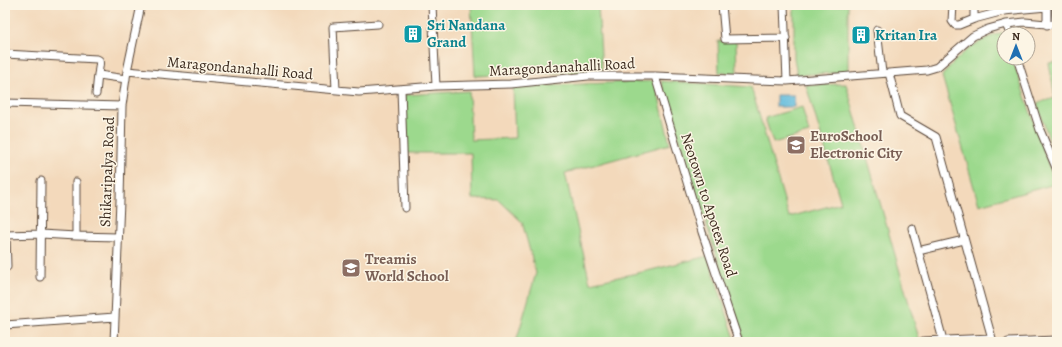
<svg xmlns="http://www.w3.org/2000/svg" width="1062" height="347" viewBox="0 0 1062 347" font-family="Alegreya,serif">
<rect width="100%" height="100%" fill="#fcf5e5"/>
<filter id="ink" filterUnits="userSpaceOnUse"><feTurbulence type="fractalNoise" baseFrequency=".025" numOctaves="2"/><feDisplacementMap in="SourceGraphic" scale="8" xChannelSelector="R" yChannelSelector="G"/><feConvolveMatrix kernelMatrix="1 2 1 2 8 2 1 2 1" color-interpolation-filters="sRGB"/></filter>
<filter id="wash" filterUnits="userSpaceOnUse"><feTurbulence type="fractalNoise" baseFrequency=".012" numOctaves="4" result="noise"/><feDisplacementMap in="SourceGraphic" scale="16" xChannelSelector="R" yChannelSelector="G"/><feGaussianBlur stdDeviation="0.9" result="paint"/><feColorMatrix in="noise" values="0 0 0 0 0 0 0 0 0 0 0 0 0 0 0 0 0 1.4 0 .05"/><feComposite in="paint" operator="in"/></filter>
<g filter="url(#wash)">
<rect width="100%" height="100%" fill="#f3d9bb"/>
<path fill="#9cd98d" stroke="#6c8256" d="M471 5H598L602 71 475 76Z
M794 5H848V72L797 75 794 58Z
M1003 32 1004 58H1012L1055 184 979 205 942 76C958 54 978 40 1003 32Z
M718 41H736L737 73H719Z
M1057 62V164L1037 103 1055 98 1049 63Z
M655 81 670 144 565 173 590 283 647 271 708 256 736 342H516L536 273 522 222 499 200 472 199 471 153H406L404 95 469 91 471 140 515 138 513 87Z
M661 81 751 87 789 217 841 203 806 85 846 84 920 342H744Z
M802 107 809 133 773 143 765 118Z"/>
<path fill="#60bcde" stroke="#4e737e" d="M776 95H794V107H776Z"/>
</g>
<g filter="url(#ink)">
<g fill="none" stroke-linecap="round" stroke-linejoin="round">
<g stroke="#574436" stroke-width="9">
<path id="minor" d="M432 5 436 86
M722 5 725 39 786 38
M784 5 787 81
M953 5 952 21 955 25H959L974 19
M974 5V19L1004 11 1047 7
M1006 24 1010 34
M1047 25V5
M1055 25 1056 5
M877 30 882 73
M5 54 97 59 99 60C101 65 97 71 99 75L126 79
M1017 58 1040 130 1057 170
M127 71 359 92 436 86 511 84 588 76H655L754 80 787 81 927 70 937 67 973 36 988 29 1006 24 1025 22 1057 25
M889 73 900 116 936 137 993 342
M655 76 702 232 739 342
M401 89 405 208
M336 90 333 27 378 24
M96 94 98 74
M5 103 122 106
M76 182V236
M912 228 943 340
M5 235 41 234 76 236 118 237
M6 235 7 267
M918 251 964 240
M40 277 41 181
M5 325 115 317
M923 341 992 338
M114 342 120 201 122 106 127 71 141 5
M1008 342 1057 340"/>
</g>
<use href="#minor" stroke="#fff" stroke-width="7"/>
</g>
</g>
<defs>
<g id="building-square" transform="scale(1)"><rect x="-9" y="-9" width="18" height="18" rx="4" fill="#0f9aa8" stroke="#fcf5e5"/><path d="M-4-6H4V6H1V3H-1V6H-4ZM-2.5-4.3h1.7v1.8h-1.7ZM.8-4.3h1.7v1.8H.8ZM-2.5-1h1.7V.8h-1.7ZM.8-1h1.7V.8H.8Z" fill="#fff"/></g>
<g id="school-square" transform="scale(1)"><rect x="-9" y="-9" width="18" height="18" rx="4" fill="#8d6e63" stroke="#fcf5e5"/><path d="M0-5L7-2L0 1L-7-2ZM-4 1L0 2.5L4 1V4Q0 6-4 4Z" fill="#fff"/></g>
</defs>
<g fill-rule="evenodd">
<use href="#building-square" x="413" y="34"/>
<use href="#building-square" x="861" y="35"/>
<use href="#school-square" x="796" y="145"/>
<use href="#school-square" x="351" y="268"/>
</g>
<g text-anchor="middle" stroke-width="3" stroke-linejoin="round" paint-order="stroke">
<g font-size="15" font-weight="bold" fill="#0d838f" stroke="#fcf5e5" text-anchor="start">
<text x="427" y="30">Sri Nandana<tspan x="427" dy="17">Grand</tspan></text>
<text x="875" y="40">Kritan Ira</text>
</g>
<g font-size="15" fill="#3b2a1e" stroke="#fcf5e5">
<text transform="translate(562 67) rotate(-3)" y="5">Maragondanahalli Road</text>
<text transform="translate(240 68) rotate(5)" y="5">Maragondanahalli Road</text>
<text transform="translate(107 172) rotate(-88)" y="5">Shikaripalya Road</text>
<text transform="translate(709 205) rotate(72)" y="5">Neotown to Apotex Road</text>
</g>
<g font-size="15" font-weight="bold" fill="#785e54" stroke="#fcf5e5" text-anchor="start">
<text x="810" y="141">EuroSchool<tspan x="810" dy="17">Electronic City</tspan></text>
<text x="365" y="264">Treamis<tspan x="365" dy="17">World School</tspan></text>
</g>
</g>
<rect width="1062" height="347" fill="none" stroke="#fcf5e5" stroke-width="20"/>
<g transform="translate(1016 46)"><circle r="19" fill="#fcf5e5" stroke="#afa495"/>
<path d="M0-3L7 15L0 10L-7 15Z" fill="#1f6fb2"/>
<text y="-6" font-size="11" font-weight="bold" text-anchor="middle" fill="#3b2a1e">N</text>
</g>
</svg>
